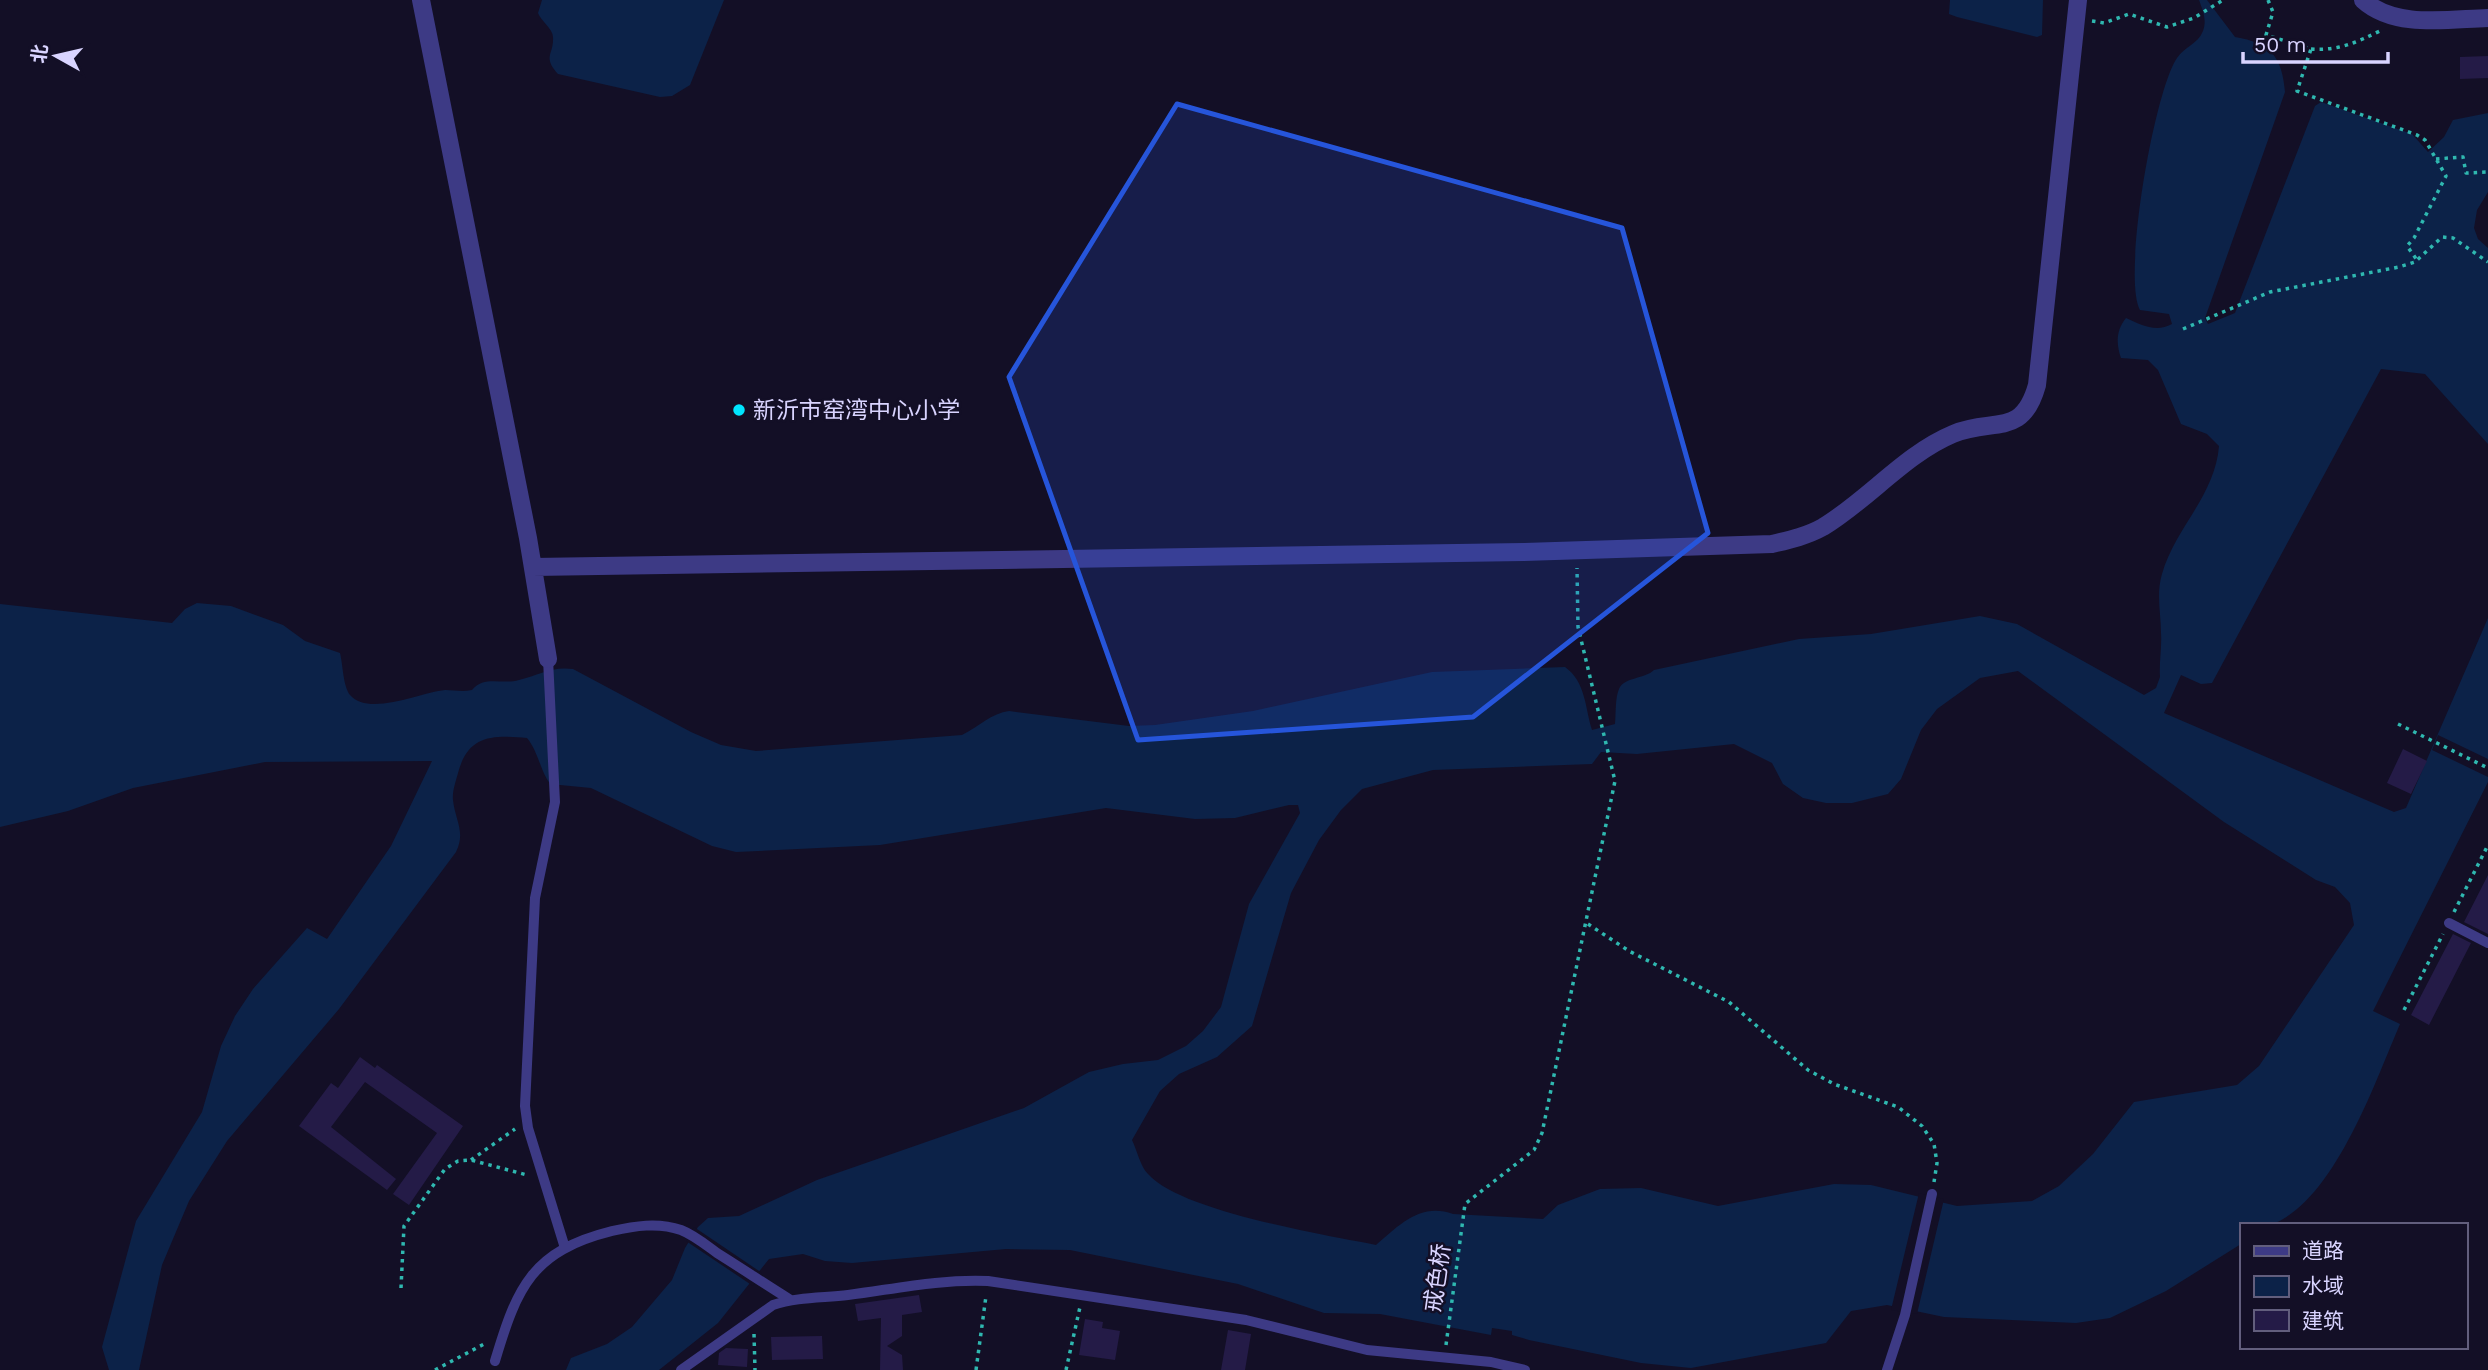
<svg xmlns="http://www.w3.org/2000/svg" width="2488" height="1370" viewBox="0 0 2488 1370" font-family="'Work Sans','Noto Sans SC',sans-serif">
<rect width="100%" height="100%" fill="#130f26"/>
<path fill="#0c2248" fill-rule="evenodd" d="M542 0H724L690 85 672 96 660 97 558 74C542 56 554 55 553 37 553 29 541 21 538 13Z
M1950 0H2043L2042 35 2037 37 1957 17 1949 14Z
M2199 0H2207L2235 37C2270 43 2282 56 2285 92L2205 318 2208 324 2235 313 2315 106 2321 102 2412 134 2428 152 2444 137 2453 120 2488 113V192L2477 210 2474 228 2478 239 2488 248V444L2425 374 2381 369 2212 683 2201 684 2181 675 2164 713 2394 812 2406 808 2488 618V782L2373 1011 2400 1024C2375 1082 2335 1199 2273 1224 2265 1227 2251 1225 2241 1225V1244L2166 1291 2110 1318 2076 1323 1944 1317 1887 1305 1851 1311 1826 1343 1691 1368 1641 1363 1529 1340 1512 1335V1331L1492 1328 1491 1335 1380 1314 1324 1313 1238 1284 1070 1250 1006 1249 852 1263 825 1261 803 1254 769 1259 718 1323 659 1370H566L571 1358 607 1344 632 1327 672 1280 685 1248 698 1227 708 1218 739 1216 817 1180 1024 1108 1089 1072 1123 1064 1158 1060 1186 1046 1203 1031 1221 1007 1249 904 1300 813 1298 805H1289L1235 818 1195 819 1106 808 880 845 736 852 712 846 591 788 550 784C540 770 538 751 527 738 492 735 468 735 458 773 456 781 452 791 453 800 455 820 466 832 456 852L339 1009 227 1141 189 1201 162 1265 139 1370H109L102 1347 136 1221 202 1112 221 1046 235 1016 253 989 307 928 327 939 391 846 432 761 265 762 133 788 68 811 0 827V604L172 623 185 609 197 603 231 606 283 625 305 641 340 653C343 665 343 686 350 695 369 717 422 692 445 690 454 690 462 692 472 690 484 675 502 685 519 680 539 675 552 666 573 669L691 732 721 745 756 751 962 735C978 727 992 713 1009 711L1129 726 1155 725 1253 711 1432 672 1565 667C1586 682 1585 708 1592 730L1615 724C1616 714 1615 698 1619 689 1624 677 1645 679 1654 670L1799 639 1871 634 1980 616 2017 624 2144 695 2156 688 2160 677C2159 662 2162 648 2161 633 2161 613 2156 594 2162 574 2175 528 2215 496 2219 446L2207 434 2181 424 2158 370 2148 360 2121 358C2116 344 2116 330 2126 318 2141 325 2156 333 2172 324L2169 314 2140 310C2122 277 2154 92 2177 58 2184 47 2198 44 2203 31 2207 20 2203 11 2199 0ZM2018 671 2224 822 2316 880 2335 887 2350 903 2354 925 2259 1066 2237 1085 2134 1102 2093 1154 2059 1186 2032 1201 1957 1206 1871 1185 1834 1184 1718 1206 1641 1188 1600 1189 1558 1205 1543 1219 1453 1214C1421 1202 1399 1225 1376 1245 1325 1235 1180 1211 1148 1174 1140 1166 1137 1150 1132 1140L1160 1091 1179 1074 1217 1057 1252 1026 1291 893 1319 840 1341 810 1362 789 1433 770 1592 764 1601 752 1637 754 1734 744 1772 763 1783 784 1803 798 1826 803H1852L1888 794 1901 779 1921 730 1937 709 1980 678Z"/>
<path fill="#130f26" d="M2438 735 2488 759V777L2432 750Z
M1919 1193 1944 1199 1917 1314 1891 1310Z
M694 1227 762 1273 753 1286 686 1241Z"/>
<path fill="#241b47" d="M2488 56V78L2460 79V57Z
M2403 749 2427 761 2411 794 2387 783Z
M2488 875V934L2464 922Z
M2453 934 2471 943 2429 1025 2411 1015Z
M360 1057 375 1068 377 1065 463 1126 409 1205 393 1194 437 1133 365 1082 331 1127 396 1179 387 1190 299 1126 331 1083 338 1088Z
M919 1295 922 1312 902 1315V1336L887 1346 902 1355 903 1370H880L881 1318 858 1321 855 1304Z
M1085 1319 1103 1322 1102 1328 1120 1331 1115 1360 1079 1355Z
M1228 1330 1251 1334 1245 1370H1221Z
M822 1336 823 1359 772 1360 771 1337Z
M726 1348 748 1349 747 1367 718 1365 719 1353Z"/>
<g fill="none" stroke-linecap="round" stroke-linejoin="round">
<path stroke="#2fb8b0" stroke-width="3.5" stroke-dasharray="3.5 5" stroke-linecap="butt" d="M2268 0 2273 12 2266 35 2311 49 2297 91 2417 135 2425 140 2446 176 2414 238 2407 246 2417 260
M2092 21 2104 23 2129 14 2167 27 2194 18 2223 0
M2311 49C2339 51 2357 42 2382 30
M2436 159 2463 157 2466 173 2488 172
M2183 329 2270 292 2399 267 2415 262 2442 237 2453 238 2488 262
M2398 724 2488 768
M2454 912 2488 845
M1588 924 1629 951 1729 1002 1808 1070 1834 1084 1898 1107 1922 1126 1934 1144 1937 1163 1934 1182
M2404 1010 2443 934
M471 1160 515 1129
M401 1288 404 1226 445 1169 458 1161 471 1160 527 1175
M754 1334 755 1370
M1446 1345 1465 1204 1534 1150 1542 1133 1615 781 1578 627 1577 568
M435 1370 486 1343
M976 1370 986 1296
M1066 1370 1080 1307"/>
<path stroke="#3d3a85" stroke-width="10" d="M548 659 555 802 535 898 525 1106 528 1128 565 1248
M2449 923 2488 943
M495 1361C517 1287 532 1251 612 1231 634 1226 658 1222 681 1230 694 1235 706 1245 717 1253 741 1268 765 1284 789 1299
M681 1370 773 1305C797 1297 822 1298 848 1295 895 1289 939 1279 988 1281L1246 1320 1367 1350 1491 1362 1525 1370
M1887 1370 1905 1315 1932 1194"/>
<path stroke="#3d3a85" stroke-width="18" d="M421 0 528 538 548 659
M2363 0C2395 29 2449 19 2488 18
M533 567 1524 552 1772 544C1789 540 1807 536 1823 527 1868 500 1905 454 1953 434 1993 417 2022 439 2037 385L2078 0"/>
</g>
<path fill="#2655da" fill-opacity="0.2" stroke="#2655da" stroke-width="5" stroke-linejoin="round" d="M1177 104 1622 228 1708 533 1473 717 1138 740 1009 377Z"/>
<circle fill="#00e5ff" stroke="#130f26" stroke-width="2.5" cx="739" cy="410" r="7"/>
<g text-anchor="middle" stroke-width="5" stroke-linejoin="round" paint-order="stroke">
<g font-size="23" fill="#d9d4ff" stroke="#130f26" text-anchor="start">
<text x="753" y="418">新沂市窑湾中心小学</text>
</g>
<g font-size="23" fill="#d9d4ff" stroke="#130f26">
<text transform="translate(1437 1278) rotate(-82)" y="8">戒色桥</text>
</g>
</g>
<rect x="2240" y="1223" width="228" height="126" fill="#130f26" stroke="#625e7d" stroke-width="2"/>
<rect x="2254" y="1246" width="35" height="10" fill="#3d3a85" stroke="#625e7d" stroke-width="2"/>
<text x="2302" y="1258" font-size="21" fill="#d9d4ff">道路</text>
<rect x="2254" y="1276" width="35" height="21" fill="#0c2248" stroke="#625e7d" stroke-width="2"/>
<text x="2302" y="1293" font-size="21" fill="#d9d4ff">水域</text>
<rect x="2254" y="1310" width="35" height="21" fill="#241b47" stroke="#625e7d" stroke-width="2"/>
<text x="2302" y="1328" font-size="21" fill="#d9d4ff">建筑</text>
<g transform="translate(56 56) rotate(278)" stroke="#130f26" stroke-width="5" paint-order="stroke">
<path d="M0-5L12 26L0 18L-12 26Z" fill="#d9d4ff"/>
<text y="-10" font-size="19" font-weight="bold" text-anchor="middle" fill="#d9d4ff">北</text>
</g>
<path d="M2243 52v10h145v-10" fill="none" stroke="#d9d4ff" stroke-width="3.5"/>
<text x="2254" y="52" font-size="21" fill="#d9d4ff" stroke="#130f26" stroke-width="5" paint-order="stroke">50 m</text>
</svg>
